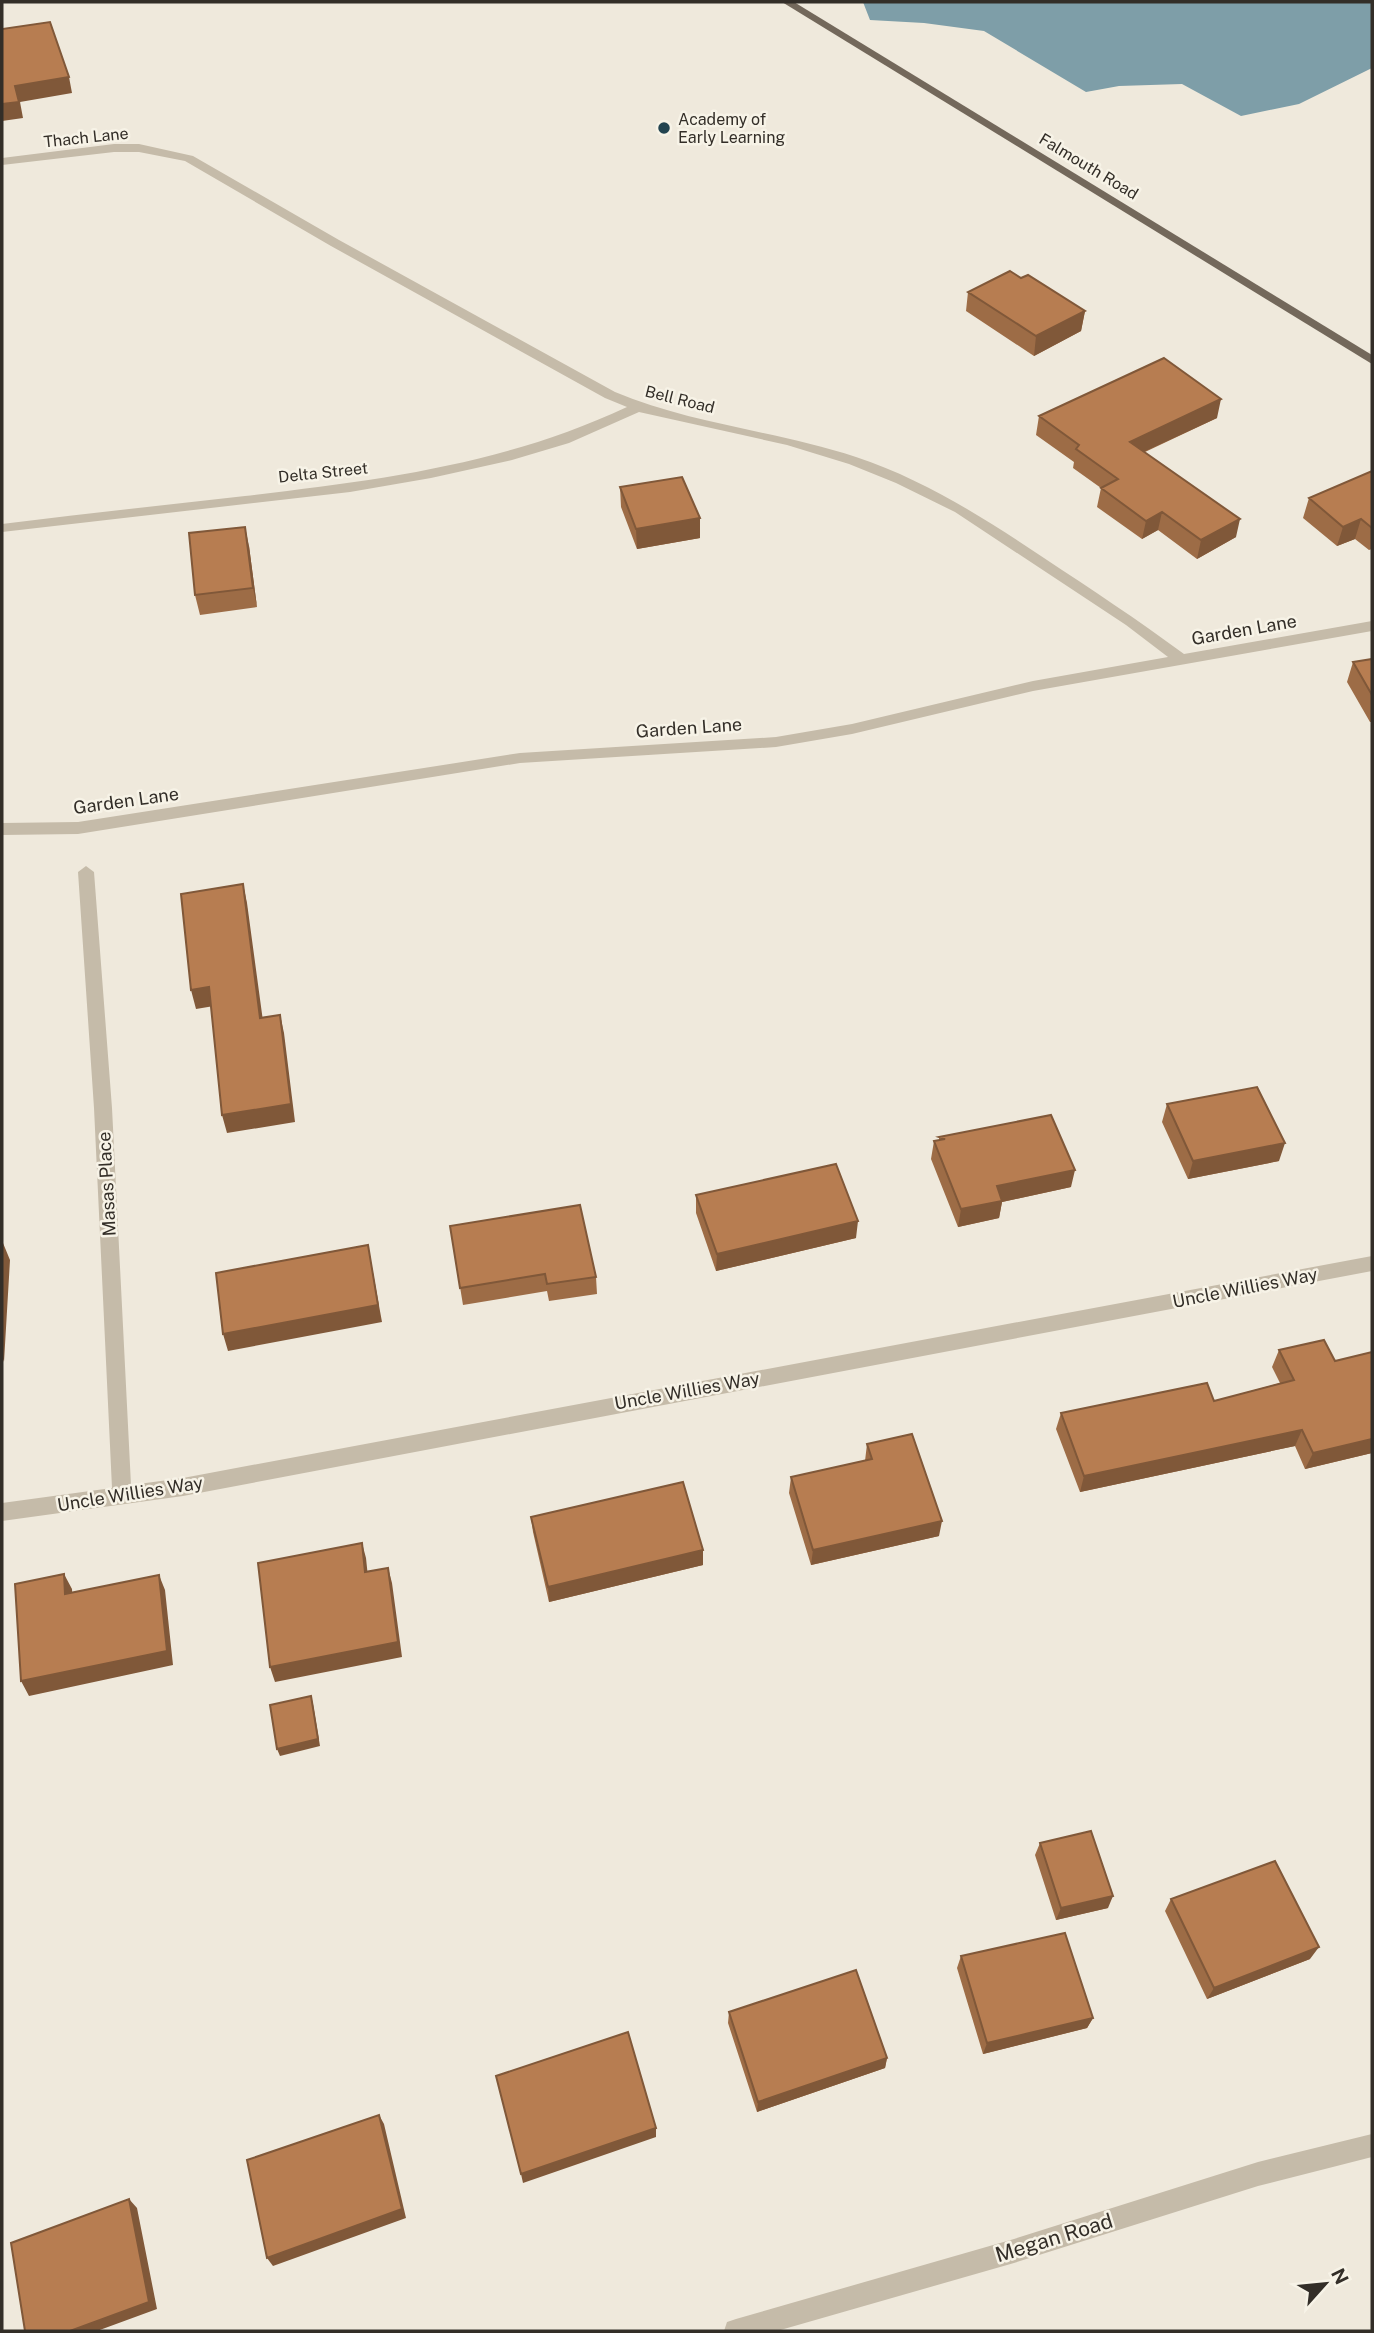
<svg xmlns="http://www.w3.org/2000/svg" width="1374" height="2333" viewBox="0 0 1374 2333" font-family="'Public Sans',sans-serif">
<rect width="100%" height="100%" fill="#efe9dc"/>
<path fill="#7e9ea8" d="M863 2H1372V68L1299 104 1241 116 1182 84 1119 86 1086 92 984 31 924 23 870 20Z"/>
<g fill="none" stroke-linecap="round" stroke-linejoin="round">
<path fill="#c5bba9" fill-rule="evenodd" d="M114 144H139L193 156 339 240 615 392C691 424 777 431 856 457 925 480 984 518 1044 558 1091 589 1138 620 1184 654L1372 621V631L1033 691 852 734 776 747 520 763 78 834 2 835V823L78 822 520 753 776 737 852 724 1033 681 1168 657 1126 625 955 512 896 483 849 464 787 445 639 412 569 443 512 460 431 478 350 492 2 532V524C83 514 164 505 245 496 380 480 503 465 627 407L605 398 331 246 185 161 139 152H114L2 165V158Z
M86 866 94 872 112 1108 131 1485 183 1478 1372 1256V1271L183 1496 2 1521V1503L112 1488 94 1108 78 872Z
M1372 2134V2157L1258 2186 1014 2263 777 2331H724L727 2322 736 2319 1014 2239 1258 2162Z"/>
<path fill="#73685b" fill-rule="evenodd" d="M782 2H794L1372 355V364Z"/>
</g>
<path fill="#9d6c46" d="M1021 278 1085 311 1081 331 1034 356 966 311 968 292Z
M1039 416 1217 418 1145 452 1236 537 1197 559 1158 530 1142 539 1097 507 1101 488 1073 468 1074 462 1036 435Z
M1372 471V549L1369 550 1355 539 1337 546 1303 518 1309 498Z
M620 487 700 518V538L637 549 621 507Z
M249 546 257 607 200 615 195 595Z
M1372 659V722H1370L1347 682 1353 662Z
M1167 1104 1279 1161 1188 1179 1162 1122Z
M939 1137 1071 1187 1002 1202 999 1218 958 1227 931 1159 934 1141 939 1140Z
M696 1195 856 1238 716 1271 696 1213Z
M450 1226 596 1277 597 1294 549 1301 547 1291 463 1305Z
M1279 1350 1335 1361 1372 1352V1453L1305 1469 1295 1446 1080 1492 1056 1429 1061 1413 1214 1401 1280 1383 1272 1367Z
M867 1444 939 1536 811 1565 789 1493 791 1477 865 1461Z
M531 1517 703 1550V1565L549 1602 533 1532Z
M1040 1843 1108 1908 1056 1920 1035 1855Z
M1171 1899 1310 1959 1207 1999 1165 1911Z
M961 1956 1093 2018 1087 2028 983 2054 957 1968Z
M729 2012 887 2058 885 2068 757 2112 728 2023Z"/>
<path fill="#805839" d="M69 77 72 93 20 102 23 118 2 121V104L15 86Z
M1085 311 1081 331 1034 356 1036 336Z
M1221 399 1217 418 1126 460 1130 442Z
M1162 512 1158 530 1142 539 1146 521Z
M700 518V538L637 549 636 529Z
M1240 519 1236 537 1197 559 1201 540Z
M1361 519 1355 539 1337 546 1343 527Z
M245 527 249 546 257 607 253 588Z
M243 884 247 903 265 1036 260 1018Z
M209 987 214 1006 196 1009 191 990Z
M280 1015 284 1033 295 1122 227 1133 222 1115Z
M1285 1143 1279 1161 1188 1179 1193 1161Z
M1075 1170 1071 1187 1002 1202 999 1218 958 1227 961 1209 997 1186Z
M858 1221 856 1238 716 1271 717 1254Z
M3 1243 10 1260 4 1362 2 1356Z
M368 1245 382 1322 228 1351 223 1334Z
M1302 1430 1295 1446 1080 1492 1084 1476Z
M1372 1439V1453L1305 1469 1313 1453Z
M942 1521 939 1536 811 1565 813 1550Z
M362 1543 366 1558 369 1587 365 1572Z
M703 1550V1565L549 1602 548 1587Z
M388 1568 392 1583 402 1657 275 1682 270 1667Z
M64 1574 72 1589 73 1609 65 1594Z
M159 1575 165 1590 173 1665 29 1696 21 1681Z
M311 1696 313 1704 320 1746 280 1756 277 1749Z
M1113 1896 1108 1908 1056 1920 1061 1908Z
M1319 1947 1310 1959 1207 1999 1214 1988Z
M1093 2018 1087 2028 983 2054 987 2043Z
M887 2058 885 2068 757 2112 758 2102Z
M379 2115 384 2124 406 2218 273 2266 267 2258Z
M656 2128V2137L523 2183 521 2174Z
M129 2199 137 2208 157 2309 97 2331H70Z"/>
<path fill="#b77d51" stroke="#805839" stroke-width="2" d="M50 22 69 77 15 86 19 102 2 104V29Z
M1010 271 1021 278 1028 275 1085 311 1036 336 968 292Z
M1164 358 1221 399 1130 442 1240 519 1201 540 1162 512 1146 521 1101 488 1118 479 1076 449 1079 445 1039 416Z
M1372 471V528L1361 519 1343 527 1309 498Z
M682 477 700 518 636 529 620 487Z
M245 527 253 588 195 595 189 533Z
M1372 659V695L1353 662Z
M243 884 260 1018 280 1015 291 1104 222 1115 209 987 191 990 181 894Z
M1257 1087 1285 1143 1193 1161 1167 1104Z
M1051 1115 1075 1170 997 1186 1002 1201 961 1209 934 1141 945 1139 939 1137Z
M836 1164 858 1221 717 1254 696 1195Z
M580 1205 596 1277 547 1284 545 1274 460 1288 450 1226Z
M368 1245 378 1305 223 1334 216 1273Z
M1324 1340 1335 1361 1372 1352V1439L1313 1453 1302 1430 1084 1476 1061 1413 1207 1383 1214 1401 1294 1380 1279 1350Z
M912 1434 942 1521 813 1550 791 1477 872 1459 867 1444Z
M683 1482 703 1550 548 1587 531 1517Z
M362 1543 365 1572 388 1568 398 1642 270 1667 258 1563Z
M64 1574 65 1594 159 1575 167 1651 21 1681 15 1584Z
M311 1696 318 1739 277 1749 270 1705Z
M1091 1831 1113 1896 1061 1908 1040 1843Z
M1275 1861 1319 1947 1214 1988 1171 1899Z
M1065 1933 1093 2018 987 2043 961 1956Z
M856 1970 887 2058 758 2102 729 2012Z
M628 2032 656 2128 521 2174 496 2076Z
M379 2115 402 2209 267 2258 247 2160Z
M129 2199 149 2302 70 2331H25L11 2243Z"/>
<circle fill="#234450" stroke="#f7f3e7" stroke-width="2.5" cx="664" cy="128" r="7"/>
<g text-anchor="middle" stroke-width="5" stroke-linejoin="round" paint-order="stroke">
<g font-size="16" fill="#332e28" stroke="#f7f3e7" text-anchor="start">
<text x="678" y="125">Academy of<tspan x="678" dy="18">Early Learning</tspan></text>
</g>
<g font-size="16" fill="#332e28" stroke="#f7f3e7">
<text transform="translate(86 137) rotate(-6)" y="6">Thach Lane</text>
<text transform="translate(1089 166) rotate(31)" y="6">Falmouth Road</text>
<text transform="translate(680 399) rotate(14)" y="6">Bell Road</text>
<text transform="translate(323 472) rotate(-6)" y="6">Delta Street</text>
</g>
<g font-size="18" fill="#332e28" stroke="#f7f3e7">
<text transform="translate(1244 630) rotate(-10)" y="6">Garden Lane</text>
<text transform="translate(689 728) rotate(-4)" y="6">Garden Lane</text>
<text transform="translate(126 801) rotate(-8)" y="6">Garden Lane</text>
<text transform="translate(107 1184) rotate(-93)" y="6">Masas Place</text>
<text transform="translate(1245 1288) rotate(-11)" y="6">Uncle Willies Way</text>
<text transform="translate(687 1391) rotate(-10)" y="6">Uncle Willies Way</text>
<text transform="translate(130 1494) rotate(-9)" y="6">Uncle Willies Way</text>
</g>
<g font-size="21" fill="#332e28" stroke="#f7f3e7">
<text transform="translate(1054 2238) rotate(-17)" y="7">Megan Road</text>
</g>
</g>
<rect width="1374" height="2333" fill="none" stroke="#332e28" stroke-width="7"/>
<g transform="translate(1325 2284) rotate(63)" stroke="#f7f3e7" stroke-width="5" paint-order="stroke">
<path d="M0-5L12 26L0 18L-12 26Z" fill="#332e28"/>
<text y="-10" font-size="19" font-weight="bold" text-anchor="middle" fill="#332e28">N</text>
</g>
</svg>
